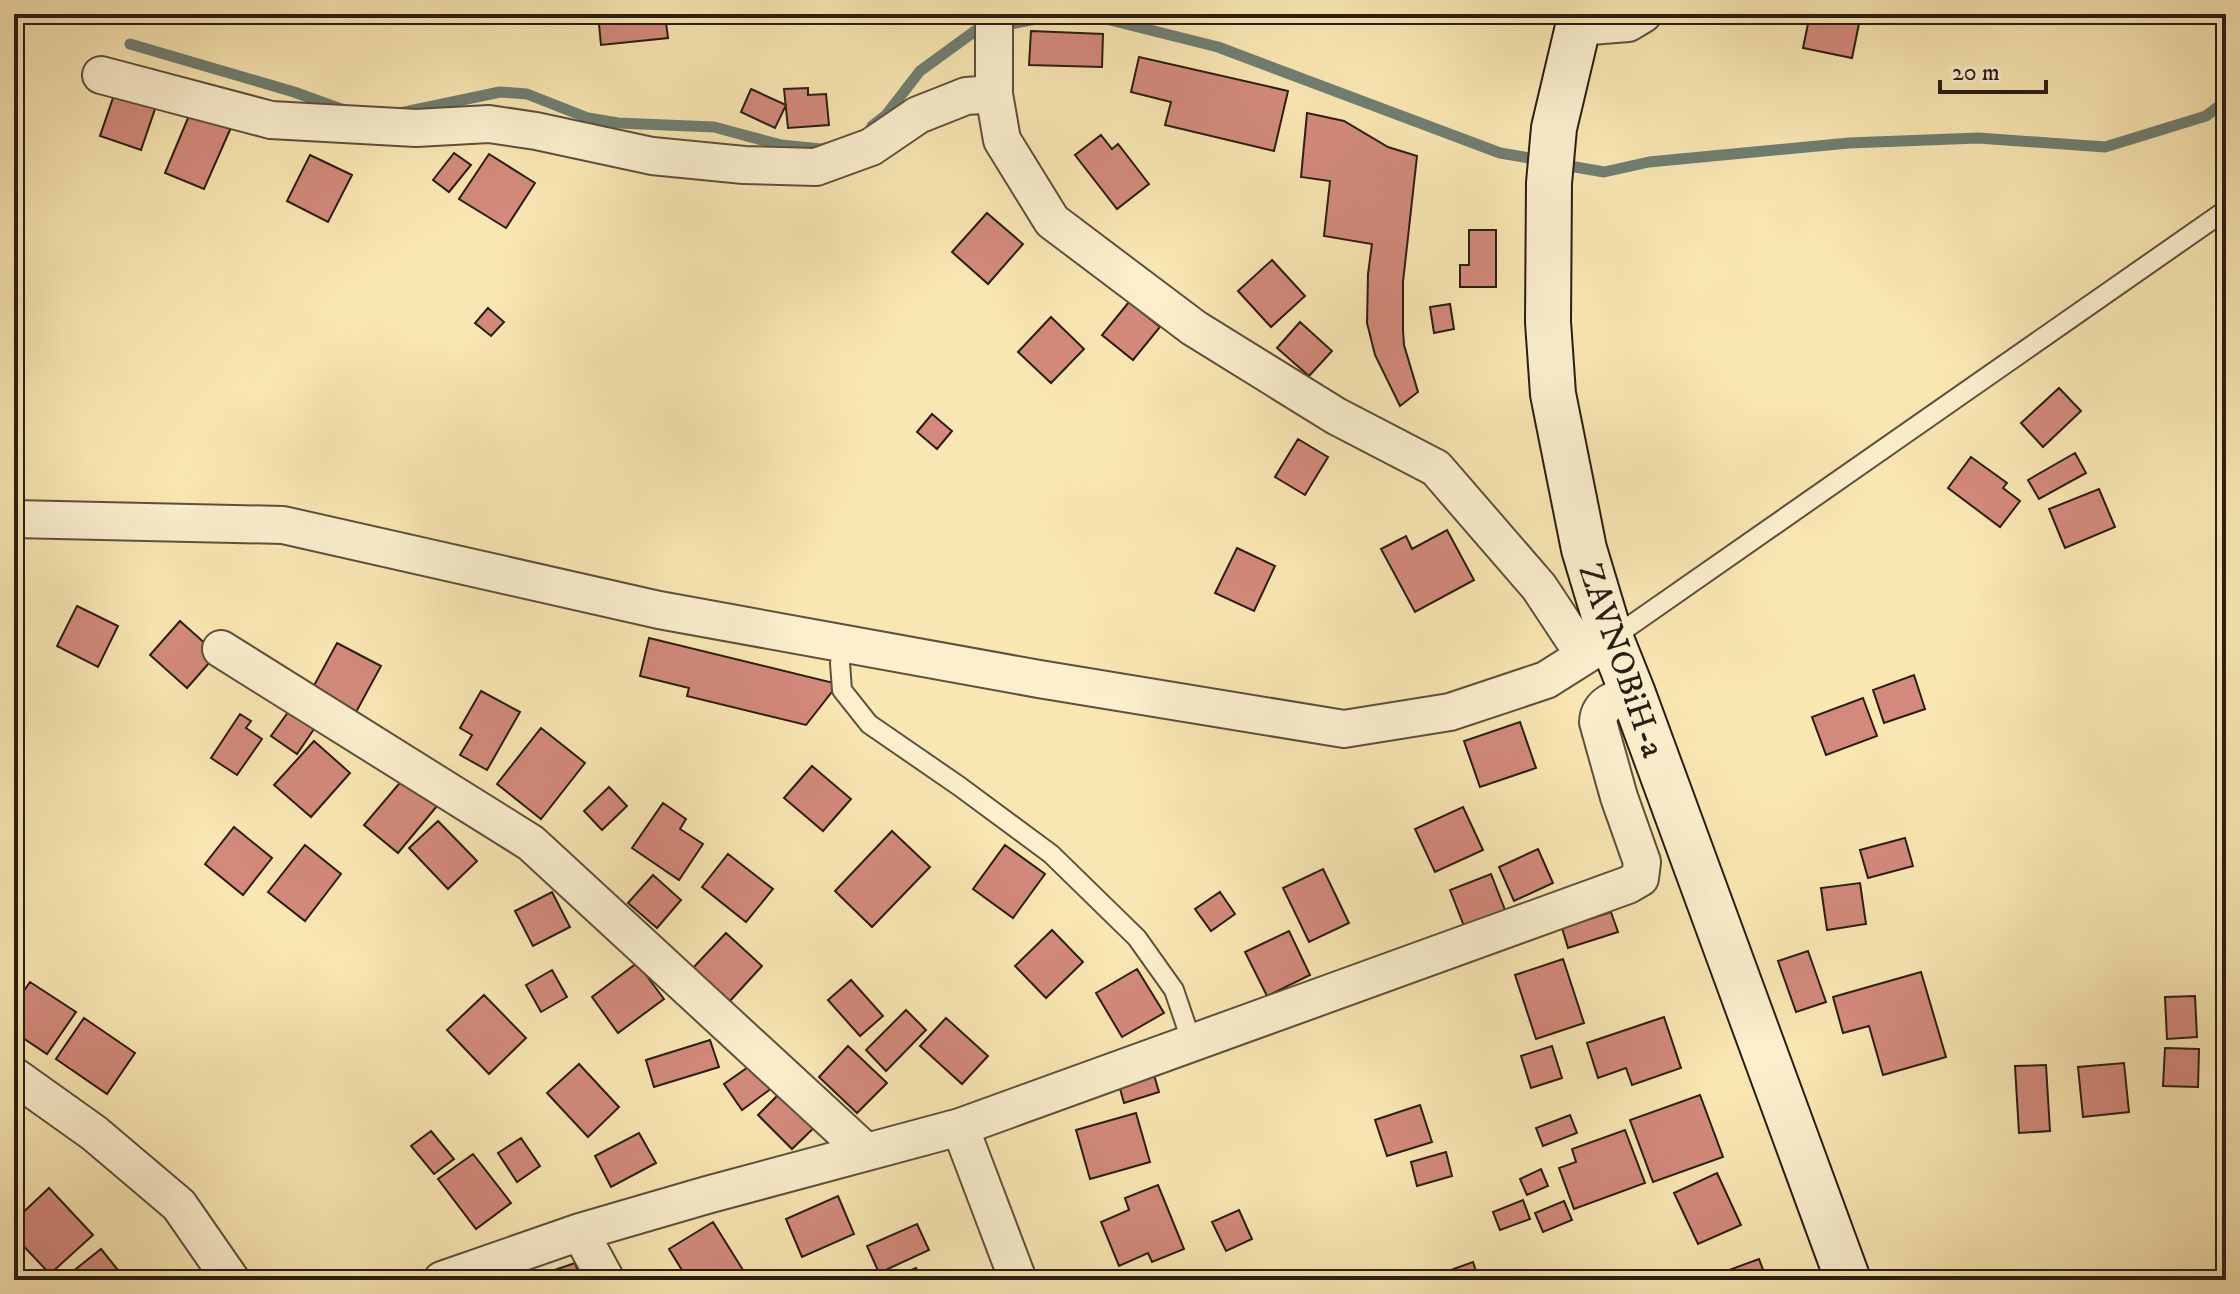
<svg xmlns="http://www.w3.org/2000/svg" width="2240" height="1294" viewBox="0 0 2240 1294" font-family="'IM FELL DW Pica',serif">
<rect width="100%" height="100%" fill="#f9e7b3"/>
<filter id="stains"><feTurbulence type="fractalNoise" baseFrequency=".0025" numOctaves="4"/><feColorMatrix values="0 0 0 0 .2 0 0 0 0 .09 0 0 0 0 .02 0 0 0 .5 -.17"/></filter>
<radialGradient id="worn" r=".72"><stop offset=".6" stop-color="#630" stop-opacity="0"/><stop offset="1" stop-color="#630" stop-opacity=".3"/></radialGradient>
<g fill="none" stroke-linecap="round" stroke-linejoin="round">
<path stroke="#6f7f72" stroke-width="11" d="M1086 14 1218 47 1500 153 1541 160
M130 44 294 92 344 110
M400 113 500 92 527 94 588 118 618 123 714 127 781 145 821 149 829 147
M872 126 886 115 920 71 975 31 1062 14
M1558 164 1604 172 1649 162 1849 143 1978 138 2105 147 2206 116 2226 101"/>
</g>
<path fill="#d38a7c" stroke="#291e14" stroke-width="2" d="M598 14H665L668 38 601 45Z
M1810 14H1861L1852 58 1803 48Z
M1974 14H2010L2008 23 1973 17Z
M1031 31 1103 34 1102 67 1029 65Z
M1139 57 1288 91 1274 151 1165 125 1171 102 1131 92Z
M808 88V95L826 94 829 125 788 128 784 89Z
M751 89 786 105 775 128 741 112Z
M115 92 156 106 141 150 100 136Z
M193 106 233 123 204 189 165 173Z
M1307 113 1344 121 1388 147 1417 156 1403 282V330L1404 345 1418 392 1400 406 1375 355 1367 323 1368 274 1372 244 1324 236 1330 181 1301 177Z
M1101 135 1112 149 1118 144 1149 184 1117 209 1075 155Z
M454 153 471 165 449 192 433 180Z
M489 154 535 183 506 228 459 199Z
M310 155 352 175 328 222 287 201Z
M987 213 1023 244 988 284 952 252Z
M1469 230H1496V287H1460V265H1469Z
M1272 260 1305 296 1271 327 1238 291Z
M1129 302 1160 327 1133 360 1102 335Z
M1450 304 1454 329 1434 333 1430 307Z
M488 308 504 322 491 336 475 323Z
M1051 317 1084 349 1051 383 1018 352Z
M1300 322 1332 351 1309 376 1277 348Z
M2059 388 2081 411 2043 447 2021 423Z
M932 414 952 431 937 449 917 432Z
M1298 439 1328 457 1305 495 1275 477Z
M2075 453 2086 473 2039 499 2028 480Z
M1971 457 2007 483 2003 488 2020 501 2000 527 1948 488Z
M2099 489 2115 527 2065 548 2049 509Z
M1447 530 1474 580 1415 612 1381 549 1406 536 1412 549Z
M1237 548 1275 566 1254 611 1215 593Z
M77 606 118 626 98 667 57 646Z
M180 621 217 654 187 688 150 655Z
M649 638 838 684 806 725 687 696 689 688 640 676Z
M337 643 381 666 355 714 311 691Z
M1914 675 1925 709 1884 723 1873 690Z
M481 691 520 712 487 770 460 755 472 735 460 728Z
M1863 698 1877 736 1826 755 1812 717Z
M289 711 314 729 297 754 271 736Z
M240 714 251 721 246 728 262 739 237 775 211 758Z
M1520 722 1536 768 1480 787 1464 741Z
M541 728 585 763 541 819 497 784Z
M314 741 350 773 311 817 274 785Z
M812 766 851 799 823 831 784 798Z
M404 778 437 806 398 853 364 825Z
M609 787 627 806 602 830 584 811Z
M663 803 686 819 680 829 703 844 679 880 632 848Z
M1463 807 1483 850 1435 872 1415 829Z
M438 821 477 861 448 889 409 848Z
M234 827 272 858 243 895 205 864Z
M892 831 930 867 872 927 835 891Z
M1905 838 1913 866 1868 878 1860 850Z
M305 845 341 874 305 921 268 892Z
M1005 845 1045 874 1013 918 973 889Z
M1538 849 1553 883 1514 901 1499 867Z
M728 854 773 889 746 922 702 887Z
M1323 869 1349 923 1309 942 1283 888Z
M1491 874 1505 910 1464 926 1450 890Z
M653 875 681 900 657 928 628 903Z
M1860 883 1866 924 1827 930 1821 888Z
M552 892 570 927 533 946 515 911Z
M1220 892 1235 914 1211 931 1195 909Z
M1611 912 1618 932 1568 948 1562 928Z
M1052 930 1083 962 1046 998 1015 966Z
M1289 931 1310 975 1267 996 1245 952Z
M726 933 762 966 729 1002 692 969Z
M1808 951 1826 1002 1796 1012 1778 961Z
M1563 959 1584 1023 1536 1039 1515 975Z
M637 963 664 999 618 1033 592 997Z
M1137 969 1164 1013 1122 1037 1096 993Z
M552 970 567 997 541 1012 526 985Z
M1921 972 1946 1057 1883 1075 1869 1026 1843 1033 1833 997Z
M851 980 883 1016 860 1036 828 1000Z
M30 982 76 1012 47 1054 14 1032V1005Z
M484 995 526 1038 489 1074 447 1030Z
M2195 996 2197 1037 2167 1039 2165 997Z
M906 1010 926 1030 886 1071 866 1050Z
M1664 1017 1681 1068 1632 1085 1626 1068 1598 1078 1587 1043Z
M84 1018 135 1053 107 1094 56 1059Z
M946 1018 988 1056 962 1084 920 1046Z
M710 1040 719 1067 654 1087 646 1060Z
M848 1046 887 1083 857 1113 819 1077Z
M1552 1046 1562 1078 1531 1088 1521 1056Z
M2165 1048 2199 1049 2198 1087 2163 1086Z
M754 1063 772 1088 742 1110 724 1084Z
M2124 1063 2129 1112 2083 1117 2078 1067Z
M579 1064 619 1107 588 1137 547 1093Z
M2046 1065 2050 1131 2019 1133 2015 1066Z
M1154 1075 1159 1092 1124 1103 1119 1085Z
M789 1084 823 1119 792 1149 758 1115Z
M1700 1095 1723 1157 1653 1182 1630 1120Z
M1420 1105 1432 1142 1387 1156 1375 1120Z
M1136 1113 1150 1162 1090 1179 1076 1130Z
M1570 1115 1577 1133 1543 1146 1536 1128Z
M1625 1130 1645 1183 1574 1209 1559 1168 1576 1162 1572 1149Z
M431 1131 454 1159 434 1174 411 1146Z
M639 1133 656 1163 611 1187 595 1156Z
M521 1138 540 1166 517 1182 498 1153Z
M1446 1152 1452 1176 1417 1186 1411 1162Z
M473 1154 511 1203 476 1229 438 1179Z
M1541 1169 1548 1186 1527 1195 1520 1179Z
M1717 1173 1741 1225 1698 1244 1674 1193Z
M14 1180 22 1189 14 1196Z
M1158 1185 1184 1249 1152 1262 1148 1253 1119 1266 1101 1222 1129 1210 1125 1198Z
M49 1188 93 1235 50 1274 14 1236V1221Z
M838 1196 854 1234 802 1257 786 1219Z
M1523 1200 1530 1219 1500 1230 1493 1212Z
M1564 1201 1572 1220 1543 1232 1535 1213Z
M1239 1210 1252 1239 1226 1251 1212 1222Z
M713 1222 748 1278 746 1280H688L669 1249Z
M917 1224 929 1250 879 1273 867 1246Z
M101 1249 126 1280H62Z
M1759 1259 1767 1280H1702Z
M1473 1262 1479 1280H1423Z
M575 1263 581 1280H535L534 1277Z
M916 1268 921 1280H886Z"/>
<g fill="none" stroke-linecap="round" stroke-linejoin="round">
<g stroke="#5d503c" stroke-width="22">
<path id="service" d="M1611 639 2226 210
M846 644 840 663 842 690 869 724 959 786 1051 854 1137 938 1174 990 1192 1043"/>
</g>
<g stroke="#5d503c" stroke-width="40">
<path id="minor" d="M994 14V94L1002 140 1052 221 1194 328 1336 416 1436 468 1539 587 1584 655
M1578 27 1628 23 1643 14
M101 75 271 120 416 128 489 124 536 131 652 156 744 165 816 167 871 147 918 115 966 96 994 94
M14 519 283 525 659 610 1039 679 1344 729 1450 712 1546 680 1611 639
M221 649 531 843 866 1152
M14 1076 94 1133 179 1205 231 1280
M960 1127 1018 1280
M580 1232 606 1280
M442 1280 580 1232 707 1195 960 1127 1628 885 1640 878 1642 862 1619 797 1598 722C1599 703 1617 698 1633 694"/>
</g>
<g stroke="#291e14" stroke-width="48">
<path id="secondary" d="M1581 14 1554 128 1549 183 1548 322 1553 394 1584 549 1611 639 1633 694 1848 1280"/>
</g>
<use href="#service" stroke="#fbefce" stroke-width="18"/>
<use href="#minor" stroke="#fbefce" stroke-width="36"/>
<use href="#secondary" stroke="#fbefce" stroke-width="44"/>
</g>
<g text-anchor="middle" stroke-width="7" stroke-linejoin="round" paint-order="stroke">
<g font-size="34" fill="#291e14" stroke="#fbefce">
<text transform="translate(1623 660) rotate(71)" y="12">ZAVNOBiH-a</text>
</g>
</g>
<rect width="2240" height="1294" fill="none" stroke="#f9e7b3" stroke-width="48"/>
<rect x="16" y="16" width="2208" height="1262" fill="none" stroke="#291e14" stroke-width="4"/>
<rect x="24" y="24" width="2192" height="1246" fill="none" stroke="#291e14" stroke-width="2"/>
<path d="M1940 80v12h106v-12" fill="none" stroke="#291e14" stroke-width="4"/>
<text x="1952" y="80" font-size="24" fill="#291e14" stroke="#fbefce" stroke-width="6" paint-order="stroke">20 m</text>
<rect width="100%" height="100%" filter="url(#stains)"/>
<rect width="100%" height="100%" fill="url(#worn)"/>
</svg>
